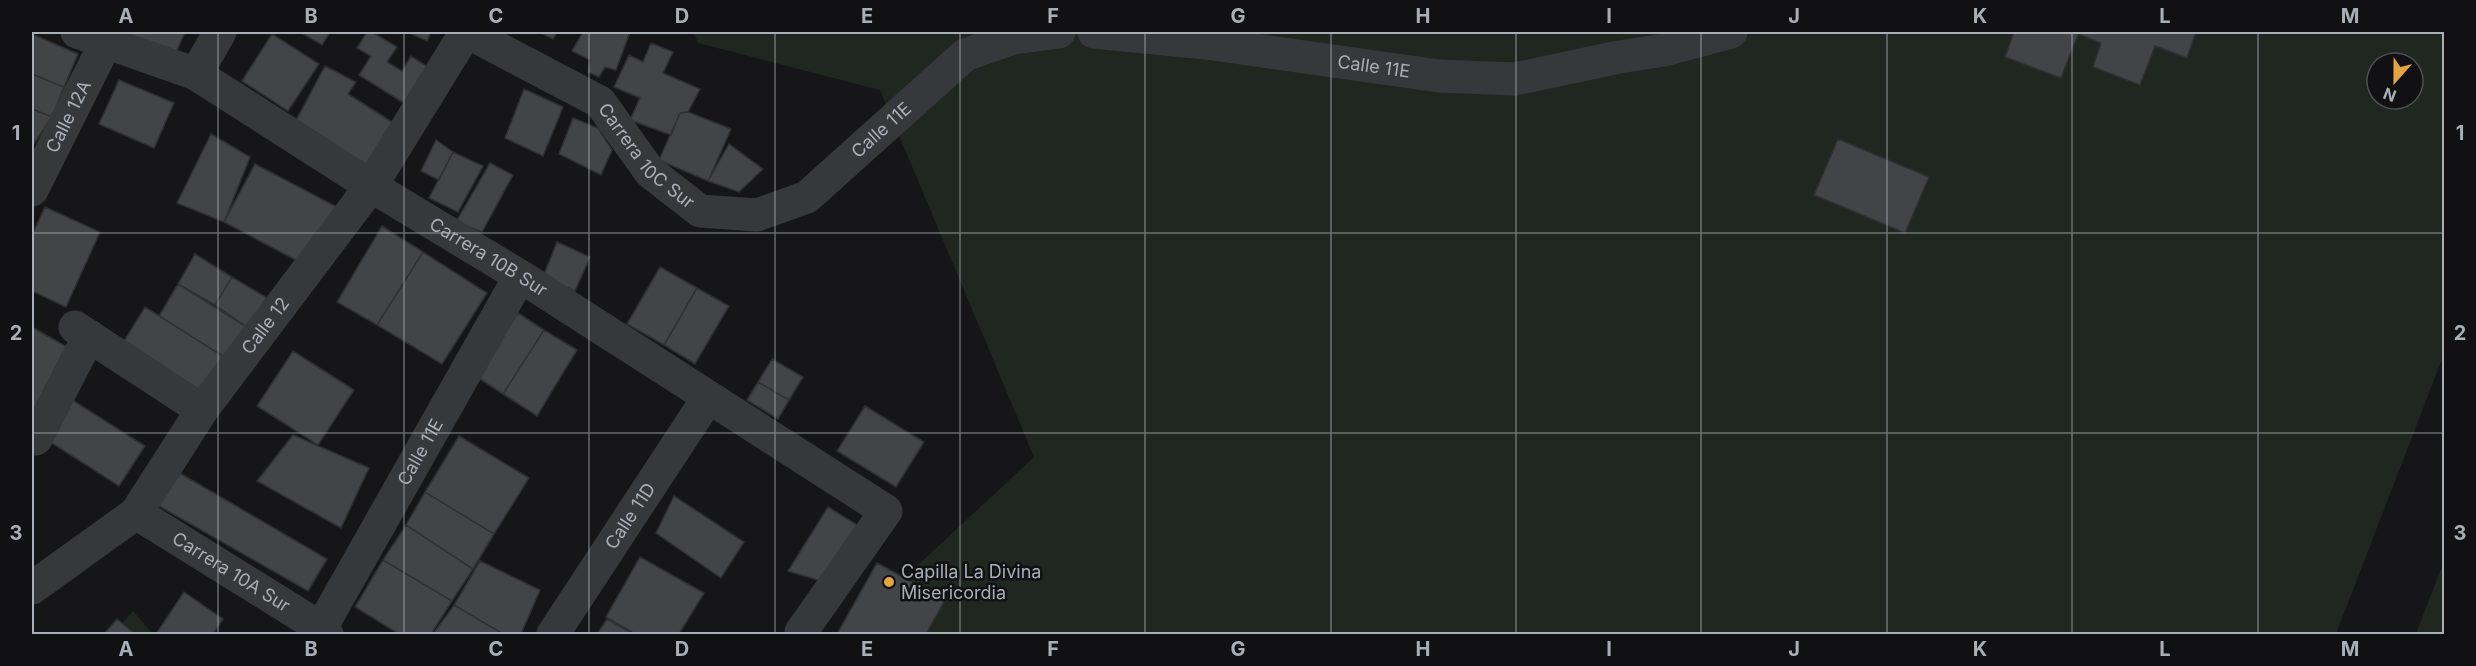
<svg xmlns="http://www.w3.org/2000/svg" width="2476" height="666" viewBox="0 0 2476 666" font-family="Inter,sans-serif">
<rect width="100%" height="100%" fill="#161618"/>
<path fill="#202721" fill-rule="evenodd" d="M694 32H2444V354L2336 634H844L1034 457 880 90 698 43ZM2377 63H2413V99H2377Z
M2444 561V634H2416Z
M133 611 153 634H113Z"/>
<path fill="#434448" stroke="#303034" stroke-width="1.5" d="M133 32H185L175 55 131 36Z
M300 32H330L322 45Z
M367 32H372L397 47 387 62 402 71 411 56 434 71 410 107 359 75 371 56 357 48Z
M407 32H431L427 41Z
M540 32H557L553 39Z
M583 32H630L616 70 605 67 599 77 588 72 590 60 572 51Z
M2014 32H2079L2061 78 2005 57Z
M2079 32H2196L2187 58 2155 46 2140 85 2093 67 2101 43 2078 34Z
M32 34 78 54 64 87 32 74Z
M272 34 319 64 288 111 242 81Z
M651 43 673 52 663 73 700 89 688 112 680 113 671 135 630 120 640 98 614 87 629 55 643 62Z
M325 66 356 82 348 94 395 124 365 166 294 124Z
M32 74 64 87 52 117 32 109Z
M119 80 174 103 154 148 99 124Z
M524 89 563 107 543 156 505 138Z
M32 109 52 117 33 145 32 144Z
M688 112 731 129 708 181 659 160 680 113Z
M573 118 598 128 612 150 601 175 559 154Z
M211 134 250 157 224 222 177 203Z
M1838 139 1929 177 1905 233 1814 195Z
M436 140 453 152 439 180 421 171Z
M729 144 763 169 739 192 708 181Z
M453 152 483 166 458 212 429 198Z
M490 163 513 175 482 232 456 222Z
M255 164 337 207 307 266 224 222Z
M45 207 100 232 66 307 32 291V235Z
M382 226 423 252 377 325 337 302Z
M557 242 590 257 575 291 543 277Z
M423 252 487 293 442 364 377 325Z
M195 254 232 277 215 305 178 284Z
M660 267 697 288 664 345 627 324Z
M232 277 272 301 253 331 215 305Z
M178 284 253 331 232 362 159 316Z
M697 288 729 306 695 364 664 345Z
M145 307 232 362 195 400 116 354Z
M518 313 544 330 503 394 477 377Z
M32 327 72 350 32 413Z
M544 330 577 350 537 416 503 394Z
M293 351 354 390 318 445 257 406Z
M772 359 803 377 789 400 758 382Z
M758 382 789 400 778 419 747 400Z
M69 398 145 446 119 486 44 438Z
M865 406 924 442 896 487 837 451Z
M293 435 369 468 341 528 257 481Z
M459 436 529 478 494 534 425 492Z
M171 468 327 559 308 591 152 502Z
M425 492 494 534 473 569 406 525Z
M674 496 744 542 721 578 656 533Z
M828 507 862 528 828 583 788 571Z
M406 525 473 569 452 601 383 560Z
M640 557 704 593 679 634H635L606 617Z
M383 560 452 601 431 634H399L355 607Z
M480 561 540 590 521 634H503L454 605Z
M877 563 945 600 926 634H837Z
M184 592 223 619 213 634H156Z
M454 605 503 634H433Z
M117 619 135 634H104Z
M607 619 633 634H597Z"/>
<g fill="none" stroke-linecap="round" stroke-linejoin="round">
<g stroke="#37383c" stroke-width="33">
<path id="s1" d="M77 32 196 74 371 186 520 276 886 511 801 632"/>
<path id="s2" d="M467 32 600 102 650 172 700 211 757 215 807 197 965 55 1013 38 1059 32"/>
<path id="s3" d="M1094 32 1206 43 1439 76 1515 79 1619 57 1664 50 1731 32"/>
<path d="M196 74 220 32"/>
<path id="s4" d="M32 190 106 42"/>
<path d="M75 327 202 410"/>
<path d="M36 439 89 336"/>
<path id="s5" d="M136 513 321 628 327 634"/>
<path id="s6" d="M32 588 136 513 202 410 371 186 466 32"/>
<path id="s7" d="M321 628 520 276"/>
<path id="s8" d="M553 634 708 398"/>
</g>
</g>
<path fill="none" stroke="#a9aeb7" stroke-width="1.5" stroke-opacity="0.55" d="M218 32V634M404 32V634M589 32V634M775 32V634M960 32V634M1145 32V634M1331 32V634M1516 32V634M1701 32V634M1887 32V634M2072 32V634M2258 32V634M32 233H2444M32 433H2444"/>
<circle fill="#e4a542" stroke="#111113" stroke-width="2" cx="889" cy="582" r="6"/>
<g text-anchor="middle" stroke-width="5" stroke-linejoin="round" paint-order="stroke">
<g font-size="18" fill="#a9aeb7" stroke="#111113">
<text dy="6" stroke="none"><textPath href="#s3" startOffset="282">Calle 11E</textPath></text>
<text dy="6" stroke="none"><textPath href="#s4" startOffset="82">Calle 12A</textPath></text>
<text dy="6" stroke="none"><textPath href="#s2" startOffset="510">Calle 11E</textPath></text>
<text dy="6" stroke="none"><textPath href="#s2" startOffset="222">Carrera 10C Sur</textPath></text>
<text dy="6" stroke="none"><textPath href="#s1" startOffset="471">Carrera 10B Sur</textPath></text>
<text dy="6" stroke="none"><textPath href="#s6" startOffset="356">Calle 12</textPath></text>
<text dy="6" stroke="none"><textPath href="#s7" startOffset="202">Calle 11E</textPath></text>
<text dy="6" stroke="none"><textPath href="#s8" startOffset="141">Calle 11D</textPath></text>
<text dy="6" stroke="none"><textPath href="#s5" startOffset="112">Carrera 10A Sur</textPath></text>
</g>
<g font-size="18" fill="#a9aeb7" stroke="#111113" text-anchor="start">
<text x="901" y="578">Capilla La Divina<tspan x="901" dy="21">Misericordia</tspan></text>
</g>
</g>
<rect width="2476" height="666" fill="none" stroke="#111113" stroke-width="66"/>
<g transform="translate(2395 81) rotate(201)"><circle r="28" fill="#111113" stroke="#4e5055" stroke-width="1.5"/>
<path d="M0-4.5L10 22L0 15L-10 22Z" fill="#e4a542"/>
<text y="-9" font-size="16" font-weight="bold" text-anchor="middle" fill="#a9aeb7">N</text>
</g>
<rect x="33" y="33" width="2410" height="600" fill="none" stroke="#a9aeb7" stroke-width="2"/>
<g font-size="20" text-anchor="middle" font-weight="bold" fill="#a9aeb7">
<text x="126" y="23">A</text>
<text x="311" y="23">B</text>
<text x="496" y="23">C</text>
<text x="682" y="23">D</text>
<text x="867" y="23">E</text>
<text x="1053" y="23">F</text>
<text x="1238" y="23">G</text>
<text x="1423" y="23">H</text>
<text x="1609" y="23">I</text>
<text x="1794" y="23">J</text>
<text x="1980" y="23">K</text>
<text x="2165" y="23">L</text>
<text x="2350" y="23">M</text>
<text x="16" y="140">1</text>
<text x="2460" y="140">1</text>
<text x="16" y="340">2</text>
<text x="2460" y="340">2</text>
<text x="16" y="540">3</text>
<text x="2460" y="540">3</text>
<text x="126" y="656">A</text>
<text x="311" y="656">B</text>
<text x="496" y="656">C</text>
<text x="682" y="656">D</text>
<text x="867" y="656">E</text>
<text x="1053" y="656">F</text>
<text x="1238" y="656">G</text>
<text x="1423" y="656">H</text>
<text x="1609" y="656">I</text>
<text x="1794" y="656">J</text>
<text x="1980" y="656">K</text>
<text x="2165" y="656">L</text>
<text x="2350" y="656">M</text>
</g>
</svg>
